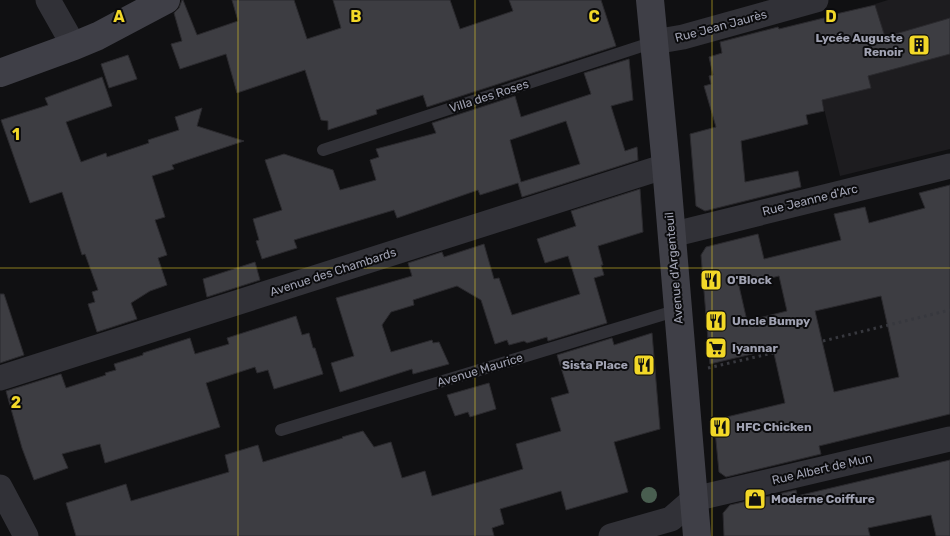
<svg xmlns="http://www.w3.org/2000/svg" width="950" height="536" viewBox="0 0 950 536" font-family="Rubik,sans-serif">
<rect width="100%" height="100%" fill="#101012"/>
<path fill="#1d1c1f" d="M888 0H950V149L840 176 822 100 856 31 881 24 875 4Z"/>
<path fill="#3d3d42" stroke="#2b2a2e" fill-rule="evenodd" d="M182 0H183L197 35 238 21 232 0H294L307 39 341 28 333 0H450L460 29 513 11 509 0H601L616 46 427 107 423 95 376 110 377 114 328 130V121L321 120 305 70 237 93 226 54 180 69 171 44 182 41 174 13 179 8Z
M875 5 885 37 950 18V54L868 76 871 88 822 100 824 111 806 115 808 124 741 141 745 182 798 171 801 187 705 211 696 206 690 134 716 127 704 86 711 84 709 76 713 75 709 57 722 53 720 42 778 27 779 29 836 15V14Z
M128 55 137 79 109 88 101 64Z
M629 59 633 100 611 106 625 151 637 147 638 160 522 197 518 183 480 195 478 190 397 218 394 210 294 240 297 248 262 259 256 241 259 240 253 219 282 210 265 160 284 154 333 170 340 190 376 180 370 160 379 157 376 149 436 133 432 123 515 96 521 117 591 94 584 73ZM566 121 580 164 521 182 510 140Z
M102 77 112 106 66 122 81 162 106 153 107 157 149 143 148 140 179 130 175 117 202 108 197 126 244 141 172 165 174 169 152 176 165 217 155 220 167 255 158 258 167 285 150 291 131 303 137 319 97 332 88 304 95 302 92 292 98 290 85 254 82 255 62 192 30 203 1 120 48 105 45 98Z
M950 185V414L819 446 821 454 726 477 719 472 714 420 785 403 773 349 710 364 701 255 706 247 758 234 764 259 841 240 834 214 865 207 869 223 925 208 919 193ZM779 276 787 311 747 321 739 286ZM881 296 899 377 834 392 815 311Z
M640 189 643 232 598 246 603 265H601L604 275 594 278 607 323 548 341 547 337 527 343 524 341 509 345 507 340 495 344 481 300 457 286 413 300 414 305 391 312 382 325 391 352 432 340 433 343 439 342 449 364 413 374 412 369 340 392 331 363 354 356 336 298 412 276 408 263 442 252 444 257 484 244 494 279 499 278 512 315 580 294 568 256 545 263 537 239 576 226 571 211Z
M255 262 260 280 207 297 203 279Z
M0 294H4L24 355 0 363Z
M296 316 302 335 309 333 313 348H315L323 374 274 389 268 370 257 373 255 367 206 383 220 427 105 463 100 444 62 454 68 468 34 480 22 448 6 391 61 374 66 388 106 375 105 373 116 370 114 364 143 355V353L190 338 195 354 229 344 227 338Z
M652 333 660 429 614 442 628 492 566 510 561 491 500 509 504 524 492 528 494 536H76L66 503 126 484 131 501 229 472 225 455 258 445 263 462 343 438 342 437 363 431 374 447 391 442 402 478 425 471 432 496 523 469 516 444 561 431 551 398 569 393 557 355 612 338 614 345Z
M489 383 496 409 470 417 468 412 455 416 447 395Z
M950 460V536H936L931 515 868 528 870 536H724L723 513 730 505 796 490 797 496Z"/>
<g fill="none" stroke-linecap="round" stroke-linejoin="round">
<path stroke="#37383e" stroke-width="3" stroke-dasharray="2.5 4" stroke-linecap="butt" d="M823 341 950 310
M708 368 773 353"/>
<path stroke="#313137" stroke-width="12" d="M323 150 654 42
M281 430 678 310"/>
<path stroke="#313137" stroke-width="25" d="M48 0 74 46
M654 42 683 37 816 0
M671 235 950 166
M0 378 666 166
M0 487 26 536
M611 536 671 519 694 499 950 439"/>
<path stroke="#3f3f47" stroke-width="28" d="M650 0 666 166 697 536
M0 73 74 46 98 36 166 0"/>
</g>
<circle fill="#495e50" cx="649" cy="495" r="8"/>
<path fill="none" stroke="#f2d828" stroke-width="1" stroke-opacity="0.55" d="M238 0V536M475 0V536M712 0V536M0 268H950"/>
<defs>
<g id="building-square" transform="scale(1.125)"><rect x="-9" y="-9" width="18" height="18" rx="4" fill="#f2d828" stroke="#0b0b0d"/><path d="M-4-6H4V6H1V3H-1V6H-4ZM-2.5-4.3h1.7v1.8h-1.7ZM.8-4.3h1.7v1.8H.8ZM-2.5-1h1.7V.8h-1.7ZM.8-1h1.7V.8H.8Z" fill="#111"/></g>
<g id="restaurant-square" transform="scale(1.125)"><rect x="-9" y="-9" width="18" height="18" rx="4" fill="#f2d828" stroke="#0b0b0d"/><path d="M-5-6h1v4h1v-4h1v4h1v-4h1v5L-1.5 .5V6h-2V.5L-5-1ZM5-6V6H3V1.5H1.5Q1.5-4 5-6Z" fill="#111"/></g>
<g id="supermarket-square" transform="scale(1.125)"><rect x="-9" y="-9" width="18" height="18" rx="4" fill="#f2d828" stroke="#0b0b0d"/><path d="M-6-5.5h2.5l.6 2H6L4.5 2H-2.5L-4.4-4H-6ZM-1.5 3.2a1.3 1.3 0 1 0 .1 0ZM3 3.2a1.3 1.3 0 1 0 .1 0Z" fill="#111"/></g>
<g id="shop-square" transform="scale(1.125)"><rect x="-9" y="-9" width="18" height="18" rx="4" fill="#f2d828" stroke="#0b0b0d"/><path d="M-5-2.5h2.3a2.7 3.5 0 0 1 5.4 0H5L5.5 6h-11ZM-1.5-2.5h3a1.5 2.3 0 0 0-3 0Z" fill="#111"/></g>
</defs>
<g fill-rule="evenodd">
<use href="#building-square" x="919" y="45"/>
<use href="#restaurant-square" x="711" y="280"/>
<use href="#restaurant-square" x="716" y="321"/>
<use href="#supermarket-square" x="716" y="348"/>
<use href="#restaurant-square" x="644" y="365"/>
<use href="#restaurant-square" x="720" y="427"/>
<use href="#shop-square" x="755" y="499"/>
</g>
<g text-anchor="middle" stroke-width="4" stroke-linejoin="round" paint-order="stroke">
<g font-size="12" fill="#a1a3b3" stroke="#0b0b0d">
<text transform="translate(721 26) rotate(-15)" y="4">Rue Jean Jaurès</text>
<text transform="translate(489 96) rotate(-18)" y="4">Villa des Roses</text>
<text transform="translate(810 200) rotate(-14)" y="4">Rue Jeanne d'Arc</text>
<text transform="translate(674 268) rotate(-95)" y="4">Avenue d'Argenteuil</text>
<text transform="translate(333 272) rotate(-18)" y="4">Avenue des Chambards</text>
<text transform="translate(480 370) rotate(-17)" y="4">Avenue Maurice</text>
<text transform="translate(822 469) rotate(-13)" y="4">Rue Albert de Mun</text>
</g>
<g font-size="12" font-weight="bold" fill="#a1a3b3" stroke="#0b0b0d" text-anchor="start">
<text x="903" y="42" text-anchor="end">Lycée Auguste<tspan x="903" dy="14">Renoir</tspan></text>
<text x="727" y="284">O'Block</text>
<text x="732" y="325">Uncle Bumpy</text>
<text x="732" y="352">Iyannar</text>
<text x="628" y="369" text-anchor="end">Sista Place</text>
<text x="736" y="431">HFC Chicken</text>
<text x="771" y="503">Moderne Coiffure</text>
</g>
</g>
<g font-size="16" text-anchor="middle" font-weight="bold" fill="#f2d828" stroke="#0b0b0d" stroke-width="4" stroke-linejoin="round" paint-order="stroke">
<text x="119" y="22">A</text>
<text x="356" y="22">B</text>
<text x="594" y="22">C</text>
<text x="831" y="22">D</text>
<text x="16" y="140">1</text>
<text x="16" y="408">2</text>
</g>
</svg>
